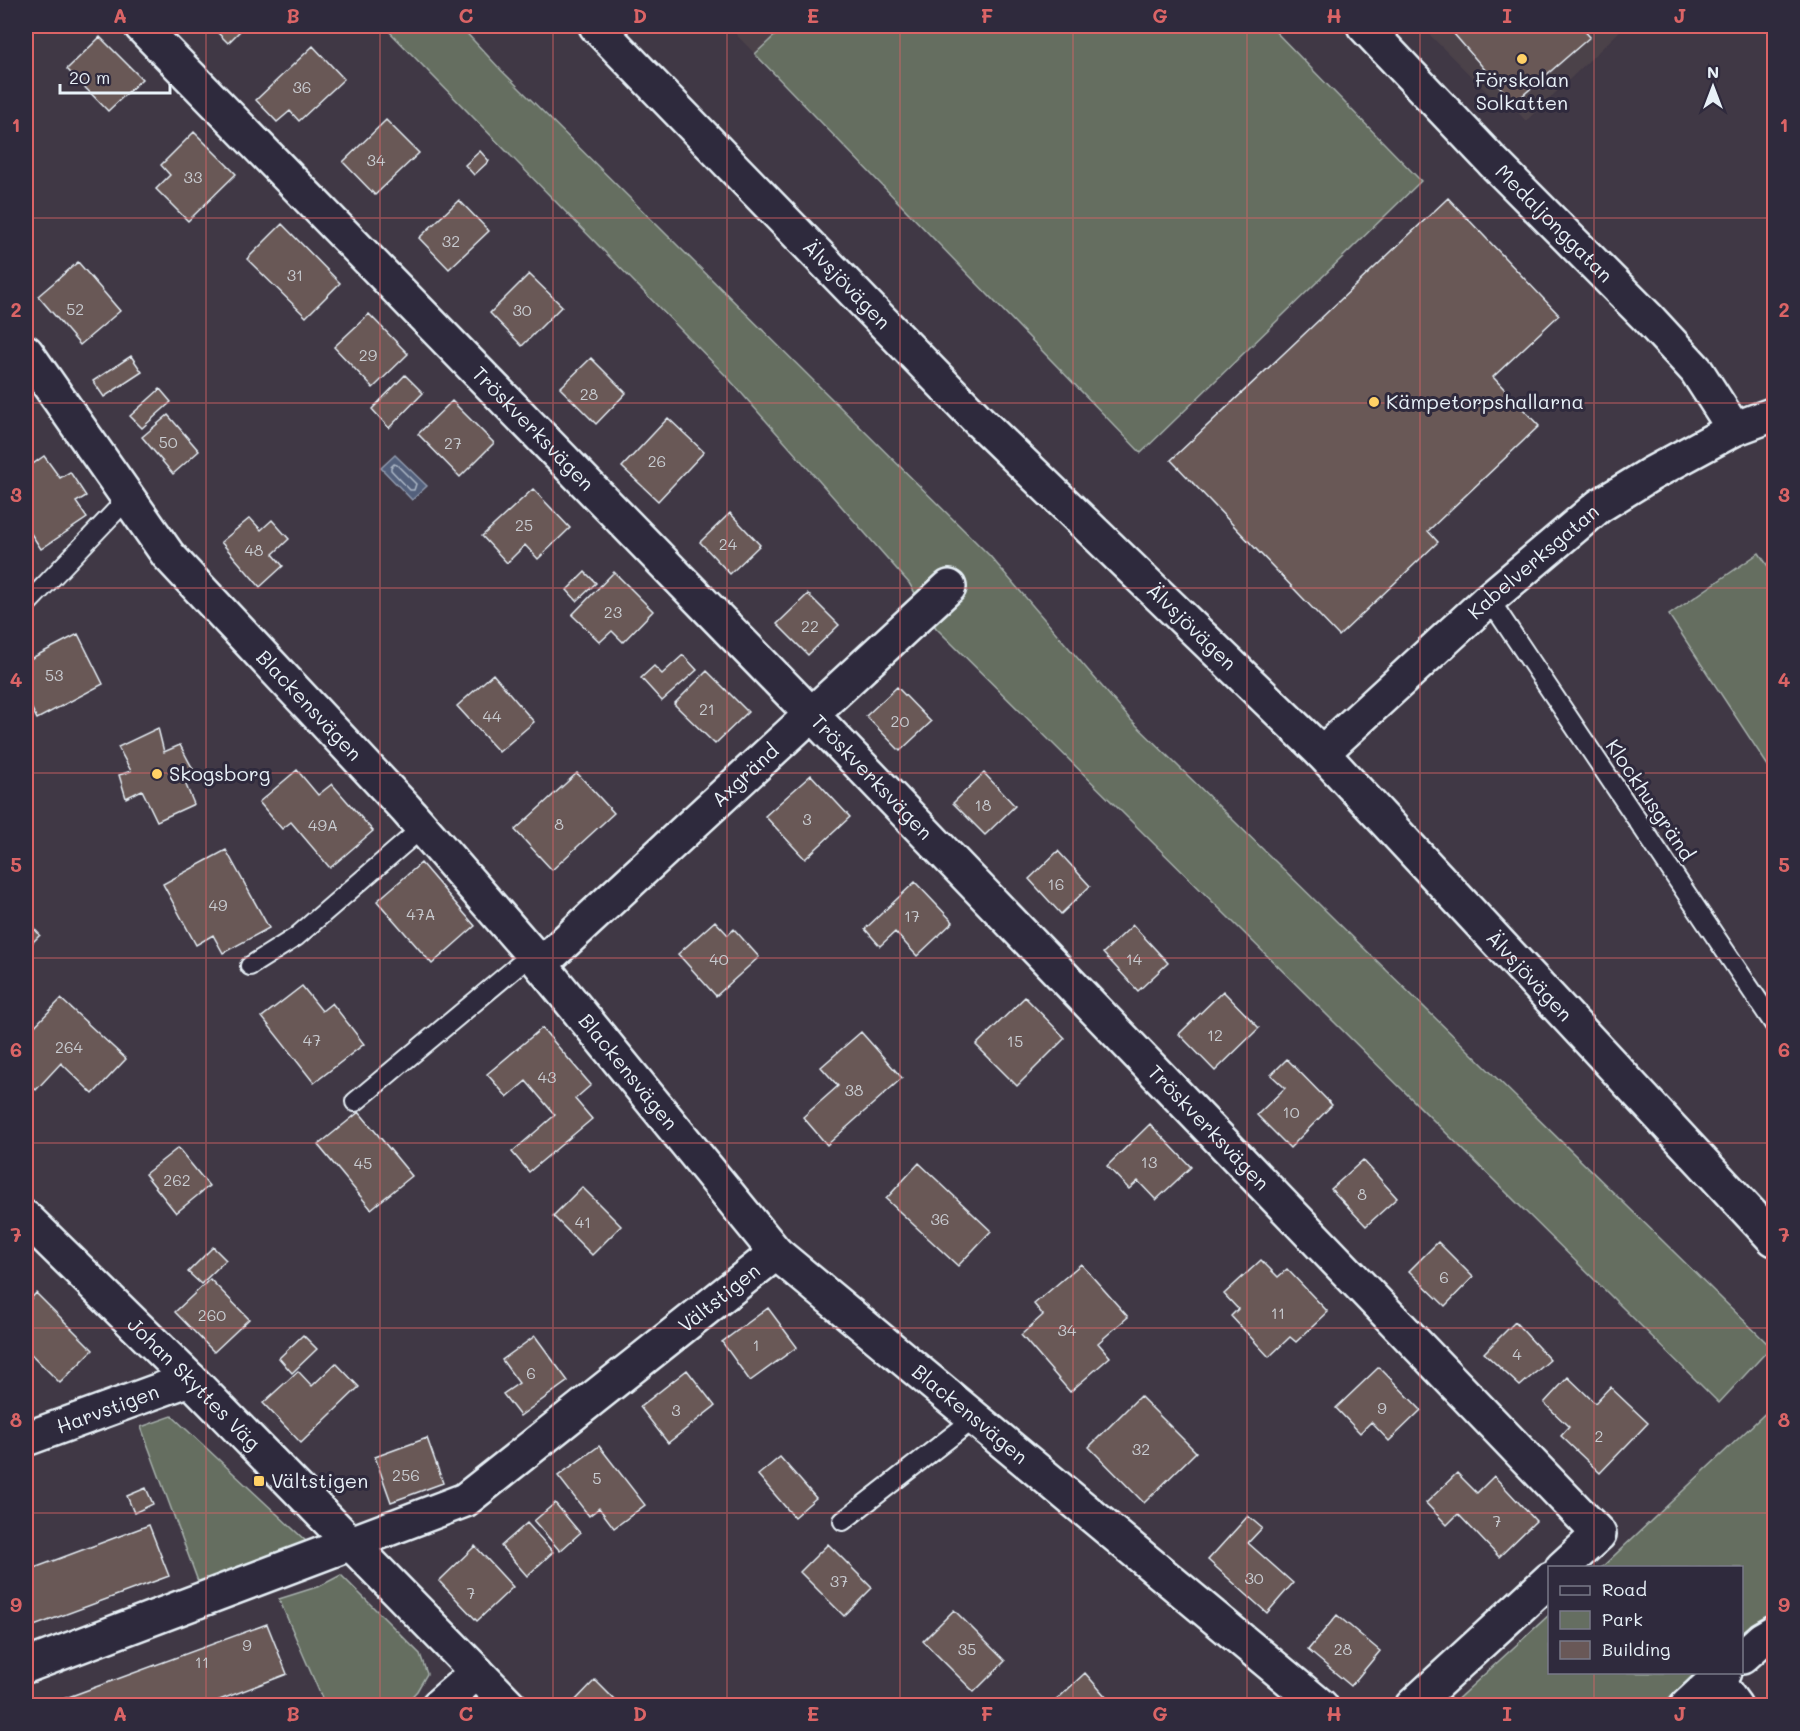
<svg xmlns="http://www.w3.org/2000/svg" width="1800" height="1731" viewBox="0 0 1800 1731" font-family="Mali,sans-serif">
<rect width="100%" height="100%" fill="#403845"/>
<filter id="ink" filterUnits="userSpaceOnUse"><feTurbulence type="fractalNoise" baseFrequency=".0167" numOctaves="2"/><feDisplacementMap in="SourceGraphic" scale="12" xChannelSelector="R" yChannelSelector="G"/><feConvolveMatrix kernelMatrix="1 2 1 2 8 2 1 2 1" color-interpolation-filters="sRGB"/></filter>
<g filter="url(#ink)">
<path fill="#4c424a" d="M728 26H785L755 54Z
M1421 26H1625L1526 121 1500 93 1493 98Z"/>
<path fill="#656e61" stroke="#a6b0ac" stroke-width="1.5" d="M384 26H460L501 70 990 556 1129 718 1771 1347 1719 1403 936 628 909 583 729 379Z
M785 26H1270L1421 181 1141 453 755 54Z
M1759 553 1774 575V775L1669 615Z
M1774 1405V1616L1742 1632V1568H1601Z
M172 1416 308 1543 199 1584 141 1427Z
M341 1575 420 1654 427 1674 417 1691 404 1705H325L279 1599 320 1586Z
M1549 1615 1550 1672 1695 1673 1663 1705H1451Z"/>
<path fill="#53607c" stroke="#8f9aae" stroke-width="1.5" d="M395 455 427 486 412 500 381 468Z"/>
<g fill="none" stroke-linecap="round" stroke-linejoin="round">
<path stroke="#acb7c6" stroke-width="1.5" d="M394 464 397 465 416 484 414 490H410L391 470V467Z"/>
</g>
<path fill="#695857" stroke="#e8f1f8" stroke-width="1.5" d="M211 26H245L228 43Z
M1447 26H1580L1590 37 1514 103Z
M100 37 142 79 108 111 67 69Z
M313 46 344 79 299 121 290 111 277 122 256 100Z
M386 120 419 153 375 195 343 162Z
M194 132 236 174 188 221 156 189 170 175 161 165Z
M480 151 489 161 474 175 465 165Z
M1448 198 1559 315 1493 377 1539 426 1428 531 1438 542 1339 636 1171 460Z
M459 200 489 231 449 269 419 238Z
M282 224 340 283 306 317 247 259Z
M78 262 120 311 80 345 38 296Z
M529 274 562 306 522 346 490 313Z
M369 314 408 354 373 388 334 347Z
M131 356 142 372 104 397 93 381Z
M591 358 626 393 596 424 560 388Z
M405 375 423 393 389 428 372 409Z
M160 389 171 402 142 428 130 416Z
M452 401 494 443 460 477 418 434Z
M168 415 199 451 173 474 142 437Z
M668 418 704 452 658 501 622 467Z
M44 456 60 478 70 472 86 496 76 502 87 518 41 549 26 526V469Z
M533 489 570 528 538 559 525 545 507 563 482 536Z
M730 513 760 545 730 574 700 542Z
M250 518 261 530 272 520 289 539 273 554 283 566 260 587 221 542Z
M585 572 596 583 577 601 567 590Z
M614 572 653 611 623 642 612 631 600 642 572 615Z
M808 594 839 625 808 655 777 624Z
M78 634 103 684 37 719 26 697V661Z
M683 655 697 670 662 701 641 678 654 666 662 674Z
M707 671 748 712 715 744 674 704Z
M493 674 534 722 499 752 457 706Z
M897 687 931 722 900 751 866 716Z
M158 728 164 752 180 745 195 773 183 778 194 804 157 821 142 790 126 798 119 775 131 771 118 747Z
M297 770 318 795 332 784 373 831 330 868 291 822 282 829 259 802Z
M577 773 614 813 552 870 515 830Z
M984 773 1015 806 985 835 953 803Z
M811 775 850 817 805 859 765 816Z
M226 850 269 928 223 953 213 935 196 945 163 884Z
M1058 851 1090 886 1061 914 1029 879Z
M421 863 475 926 432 964 377 901Z
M915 882 953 922 917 956 895 932 880 946 865 929Z
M26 920 40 935 26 949Z
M715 921 728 935 734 929 759 957 716 996 678 954Z
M1133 925 1168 963 1138 991 1103 953Z
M302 986 322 1011 332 1003 364 1044 314 1083 262 1017Z
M1223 991 1259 1028 1215 1071 1179 1034Z
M1025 997 1065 1038 1017 1086 976 1045Z
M61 999 126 1059 93 1094 61 1063 36 1090 26 1080V1035Z
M542 1028 591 1085 575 1099 592 1119 529 1172 512 1152 555 1115 526 1081 507 1097 487 1074Z
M861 1032 902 1078 827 1145 803 1117 838 1086 821 1067Z
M1287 1059 1332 1105 1290 1148 1257 1115 1285 1088 1271 1075Z
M359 1112 412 1176 371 1209 318 1145Z
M1150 1124 1191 1167 1156 1200 1138 1181 1129 1189 1107 1166Z
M178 1148 209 1186 176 1213 145 1174Z
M1363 1160 1397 1198 1366 1226 1331 1189Z
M919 1163 991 1231 958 1266 886 1199Z
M582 1187 621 1226 592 1255 553 1216Z
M1438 1242 1473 1277 1445 1306 1409 1271Z
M213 1247 226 1260 201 1284 188 1272Z
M1261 1260 1278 1277 1287 1269 1328 1312 1296 1342 1290 1337 1269 1357 1231 1316 1238 1309 1224 1294Z
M1081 1264 1128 1317 1098 1343 1110 1357 1070 1392 1021 1335 1043 1315 1034 1304Z
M210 1279 249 1319 214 1352 175 1312Z
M36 1293 93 1350 60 1383 26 1349V1304Z
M768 1308 797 1347 750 1381 722 1342Z
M1515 1322 1550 1360 1520 1386 1484 1353Z
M303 1335 317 1349 292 1373 279 1358Z
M535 1336 568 1381 520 1416 503 1394 519 1383 502 1360Z
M336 1363 359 1387 301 1443 263 1403 298 1371 312 1386Z
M1379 1367 1421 1410 1389 1441 1371 1422 1360 1433 1336 1408Z
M687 1370 715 1406 668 1443 640 1407Z
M1568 1377 1595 1403 1610 1387 1648 1423 1600 1473 1561 1436 1569 1427 1544 1403Z
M1140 1396 1196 1452 1144 1503 1089 1447Z
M427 1438 443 1483 391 1502 375 1457Z
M599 1446 645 1505 614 1528 599 1508 589 1516 558 1476Z
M780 1457 816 1498 794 1517 758 1475Z
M1457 1473 1477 1493 1494 1476 1536 1521 1499 1557 1458 1514 1447 1525 1426 1503Z
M146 1488 153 1504 134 1513 127 1496Z
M555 1503 580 1533 560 1551 534 1521Z
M1248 1516 1262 1528 1248 1543 1293 1583 1267 1613 1208 1560Z
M527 1523 553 1552 527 1576 501 1546Z
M149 1525 169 1576 26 1629V1571Z
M828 1544 872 1588 844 1616 800 1572Z
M475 1546 513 1587 477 1621 439 1581Z
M954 1610 1005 1661 974 1692 923 1641Z
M1337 1615 1380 1651 1351 1686 1308 1650Z
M267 1624 287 1674 204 1706H44Z
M1085 1673 1114 1706H1050Z
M595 1680 621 1706H570Z"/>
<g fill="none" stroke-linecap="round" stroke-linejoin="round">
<g stroke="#e8f1f8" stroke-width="22">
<path id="lane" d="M1489 599 1774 1024
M26 605 128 498
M250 966 296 937 422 828
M355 1102 532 954
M843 1521 975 1418"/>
</g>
<g stroke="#e8f1f8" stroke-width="38">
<g id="street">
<path id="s1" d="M141 26 812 715 1599 1534 1562 1568"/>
<path id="s2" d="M1364 26 1492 161 1648 318 1696 370 1734 429"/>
<path id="s3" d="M26 352 168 555 406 809 532 954 776 1253 1321 1706"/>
<path id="s4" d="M1322 753 1489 599 1599 506 1651 474 1734 429 1774 414"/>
<path id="s5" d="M541 964 949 587"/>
<path id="s6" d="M26 1439 190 1379"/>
<path d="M1742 1657 1762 1639 1774 1632"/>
<path id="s7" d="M26 1666 465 1500 776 1253"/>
<path d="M1716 1680 1735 1706"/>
<path d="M438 1706 477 1672"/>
<path d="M1412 1706 1550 1579"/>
<path d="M1687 1706 1724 1672"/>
</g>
</g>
<g stroke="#e8f1f8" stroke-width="38">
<g id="secondary">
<path id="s8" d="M596 26 979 421 1322 753 1774 1239"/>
<path id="s9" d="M26 1218 190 1379 510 1706"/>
</g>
</g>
<use href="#lane" stroke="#2f2a3d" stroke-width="18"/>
<use href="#street" stroke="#2f2a3d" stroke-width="33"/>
<use href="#secondary" stroke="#2f2a3d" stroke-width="33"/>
</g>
</g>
<path fill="none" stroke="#db6466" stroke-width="1.5" stroke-opacity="0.55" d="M206 26V1706M380 26V1706M553 26V1706M727 26V1706M900 26V1706M1073 26V1706M1247 26V1706M1420 26V1706M1594 26V1568M26 218H1774M26 403H1774M26 588H1774M26 773H1774M26 958H1774M26 1143H1774M26 1328H1774M26 1513H1774M1594 1672V1706"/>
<g fill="#ffd166" stroke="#2f2a3d" stroke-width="2">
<circle cx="1522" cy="59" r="6"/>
<circle cx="1374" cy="402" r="6"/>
<circle cx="157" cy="774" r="6"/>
<rect x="253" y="1475" width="12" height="12" rx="3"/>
</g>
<g text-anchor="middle" stroke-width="6" stroke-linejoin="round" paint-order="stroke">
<g font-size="16" fill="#c8cbd0">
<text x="302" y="93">36</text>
<text x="376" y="166">34</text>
<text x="193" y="183">33</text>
<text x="451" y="247">32</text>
<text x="295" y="281">31</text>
<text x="75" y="315">52</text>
<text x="522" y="316">30</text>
<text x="368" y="361">29</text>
<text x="589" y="400">28</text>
<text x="168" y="448">50</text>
<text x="453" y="449">27</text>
<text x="657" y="467">26</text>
<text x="524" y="531">25</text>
<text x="728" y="550">24</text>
<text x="254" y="556">48</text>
<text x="613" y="618">23</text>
<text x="810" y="632">22</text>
<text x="54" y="681">53</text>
<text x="707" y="715">21</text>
<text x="492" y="722">44</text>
<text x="900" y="727">20</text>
<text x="983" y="811">18</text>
<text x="807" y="825">3</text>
<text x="559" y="830">8</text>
<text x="323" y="831">49A</text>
<text x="1056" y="890">16</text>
<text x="218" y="911">49</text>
<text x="421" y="920">47A</text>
<text x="912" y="922">17</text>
<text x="719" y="965">40</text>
<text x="1134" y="965">14</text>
<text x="1215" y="1041">12</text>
<text x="312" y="1046">47</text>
<text x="1015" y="1047">15</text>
<text x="69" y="1053">264</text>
<text x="547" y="1083">43</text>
<text x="854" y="1096">38</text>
<text x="1291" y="1118">10</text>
<text x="1149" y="1168">13</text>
<text x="363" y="1169">45</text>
<text x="177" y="1186">262</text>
<text x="1362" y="1200">8</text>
<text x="940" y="1225">36</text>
<text x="583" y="1228">41</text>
<text x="1444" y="1283">6</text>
<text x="1278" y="1319">11</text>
<text x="212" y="1321">260</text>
<text x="1067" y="1336">34</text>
<text x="756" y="1351">1</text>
<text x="1517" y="1360">4</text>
<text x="531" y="1379">6</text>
<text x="1382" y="1414">9</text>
<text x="676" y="1416">3</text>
<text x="1599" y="1442">2</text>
<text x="1141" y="1455">32</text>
<text x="406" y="1481">256</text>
<text x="597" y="1484">5</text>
<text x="1497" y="1527">7</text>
<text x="1254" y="1584">30</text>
<text x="839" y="1587">37</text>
<text x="471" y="1599">7</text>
<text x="247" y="1651">9</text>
<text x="967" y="1655">35</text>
<text x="1343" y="1655">28</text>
<text x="202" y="1668">11</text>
</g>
<g font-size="20" fill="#e8f1f8" stroke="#2f2a3d" text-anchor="start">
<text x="1522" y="87" text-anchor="middle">Förskolan<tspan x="1522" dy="23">Solkatten</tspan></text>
<text x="1386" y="409">Kämpetorpshallarna</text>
<text x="169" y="781">Skogsborg</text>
<text x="271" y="1488">Vältstigen</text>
</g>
<g font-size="20" fill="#e8f1f8" stroke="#2f2a3d">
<text dy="7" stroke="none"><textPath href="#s2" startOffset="274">Medaljonggatan</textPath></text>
<text dy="7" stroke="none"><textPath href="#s8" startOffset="360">Älvsjövägen</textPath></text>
<text dy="7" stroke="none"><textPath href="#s1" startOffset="562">Tröskverksvägen</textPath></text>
<text dy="7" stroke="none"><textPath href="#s4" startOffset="285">Kabelverksgatan</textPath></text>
<text dy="7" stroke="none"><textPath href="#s8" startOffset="846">Älvsjövägen</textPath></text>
<text dy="7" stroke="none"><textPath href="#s3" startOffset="454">Blackensvägen</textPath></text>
<text dy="7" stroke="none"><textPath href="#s5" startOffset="278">Axgränd</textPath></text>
<text dy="7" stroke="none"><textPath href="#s1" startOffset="1048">Tröskverksvägen</textPath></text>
<text transform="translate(1650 800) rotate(56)" y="7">Klockhusgränd</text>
<text dy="7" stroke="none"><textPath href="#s8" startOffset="1332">Älvsjövägen</textPath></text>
<text dy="7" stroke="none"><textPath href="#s3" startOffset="940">Blackensvägen</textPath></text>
<text dy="7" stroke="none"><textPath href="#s1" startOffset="1534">Tröskverksvägen</textPath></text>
<text dy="7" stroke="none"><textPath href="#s7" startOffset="794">Vältstigen</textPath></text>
<text dy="7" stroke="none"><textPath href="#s9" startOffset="236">Johan Skyttes Väg</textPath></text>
<text dy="7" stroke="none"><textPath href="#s6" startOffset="87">Harvstigen</textPath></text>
<text dy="7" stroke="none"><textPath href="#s3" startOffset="1426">Blackensvägen</textPath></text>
</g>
</g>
<rect width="1800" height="1731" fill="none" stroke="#2f2a3d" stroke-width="66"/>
<rect x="1548" y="1566" width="195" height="108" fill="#2f2a3d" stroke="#797a88" stroke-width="1.5"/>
<rect x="1560" y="1586" width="30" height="9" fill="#2f2a3d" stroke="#797a88" stroke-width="1.5"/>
<text x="1602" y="1596" font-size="18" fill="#e8f1f8">Road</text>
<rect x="1560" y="1611" width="30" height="18" fill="#656e61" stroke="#797a88" stroke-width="1.5"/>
<text x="1602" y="1626" font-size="18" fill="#e8f1f8">Park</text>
<rect x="1560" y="1641" width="30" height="18" fill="#695857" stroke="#797a88" stroke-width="1.5"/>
<text x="1602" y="1656" font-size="18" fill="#e8f1f8">Building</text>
<g transform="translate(1713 87)" stroke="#2f2a3d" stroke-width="4.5" paint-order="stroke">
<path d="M0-4.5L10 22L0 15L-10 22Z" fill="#e8f1f8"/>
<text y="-9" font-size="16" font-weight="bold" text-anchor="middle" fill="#e8f1f8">N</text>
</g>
<path d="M60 84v9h110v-9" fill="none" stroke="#e8f1f8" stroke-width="3"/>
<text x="69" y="84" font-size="18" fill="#e8f1f8" stroke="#2f2a3d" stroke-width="4.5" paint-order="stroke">20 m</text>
<rect x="33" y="33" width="1734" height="1665" fill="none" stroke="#db6466" stroke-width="2"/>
<g font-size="20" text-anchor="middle" font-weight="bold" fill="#db6466">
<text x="120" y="23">A</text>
<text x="293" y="23">B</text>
<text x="466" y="23">C</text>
<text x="640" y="23">D</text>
<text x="813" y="23">E</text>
<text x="987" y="23">F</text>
<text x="1160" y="23">G</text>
<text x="1334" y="23">H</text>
<text x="1507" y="23">I</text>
<text x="1680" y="23">J</text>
<text x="16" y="132">1</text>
<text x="1784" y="132">1</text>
<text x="16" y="317">2</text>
<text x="1784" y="317">2</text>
<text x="16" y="502">3</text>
<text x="1784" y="502">3</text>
<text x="16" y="687">4</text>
<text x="1784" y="687">4</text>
<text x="16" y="872">5</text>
<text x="1784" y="872">5</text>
<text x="16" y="1057">6</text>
<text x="1784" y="1057">6</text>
<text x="16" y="1242">7</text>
<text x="1784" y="1242">7</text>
<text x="16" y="1427">8</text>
<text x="1784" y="1427">8</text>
<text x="16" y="1612">9</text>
<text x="1784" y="1612">9</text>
<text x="120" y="1721">A</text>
<text x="293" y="1721">B</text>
<text x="466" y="1721">C</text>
<text x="640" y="1721">D</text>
<text x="813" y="1721">E</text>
<text x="987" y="1721">F</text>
<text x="1160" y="1721">G</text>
<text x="1334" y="1721">H</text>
<text x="1507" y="1721">I</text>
<text x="1680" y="1721">J</text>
</g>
</svg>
